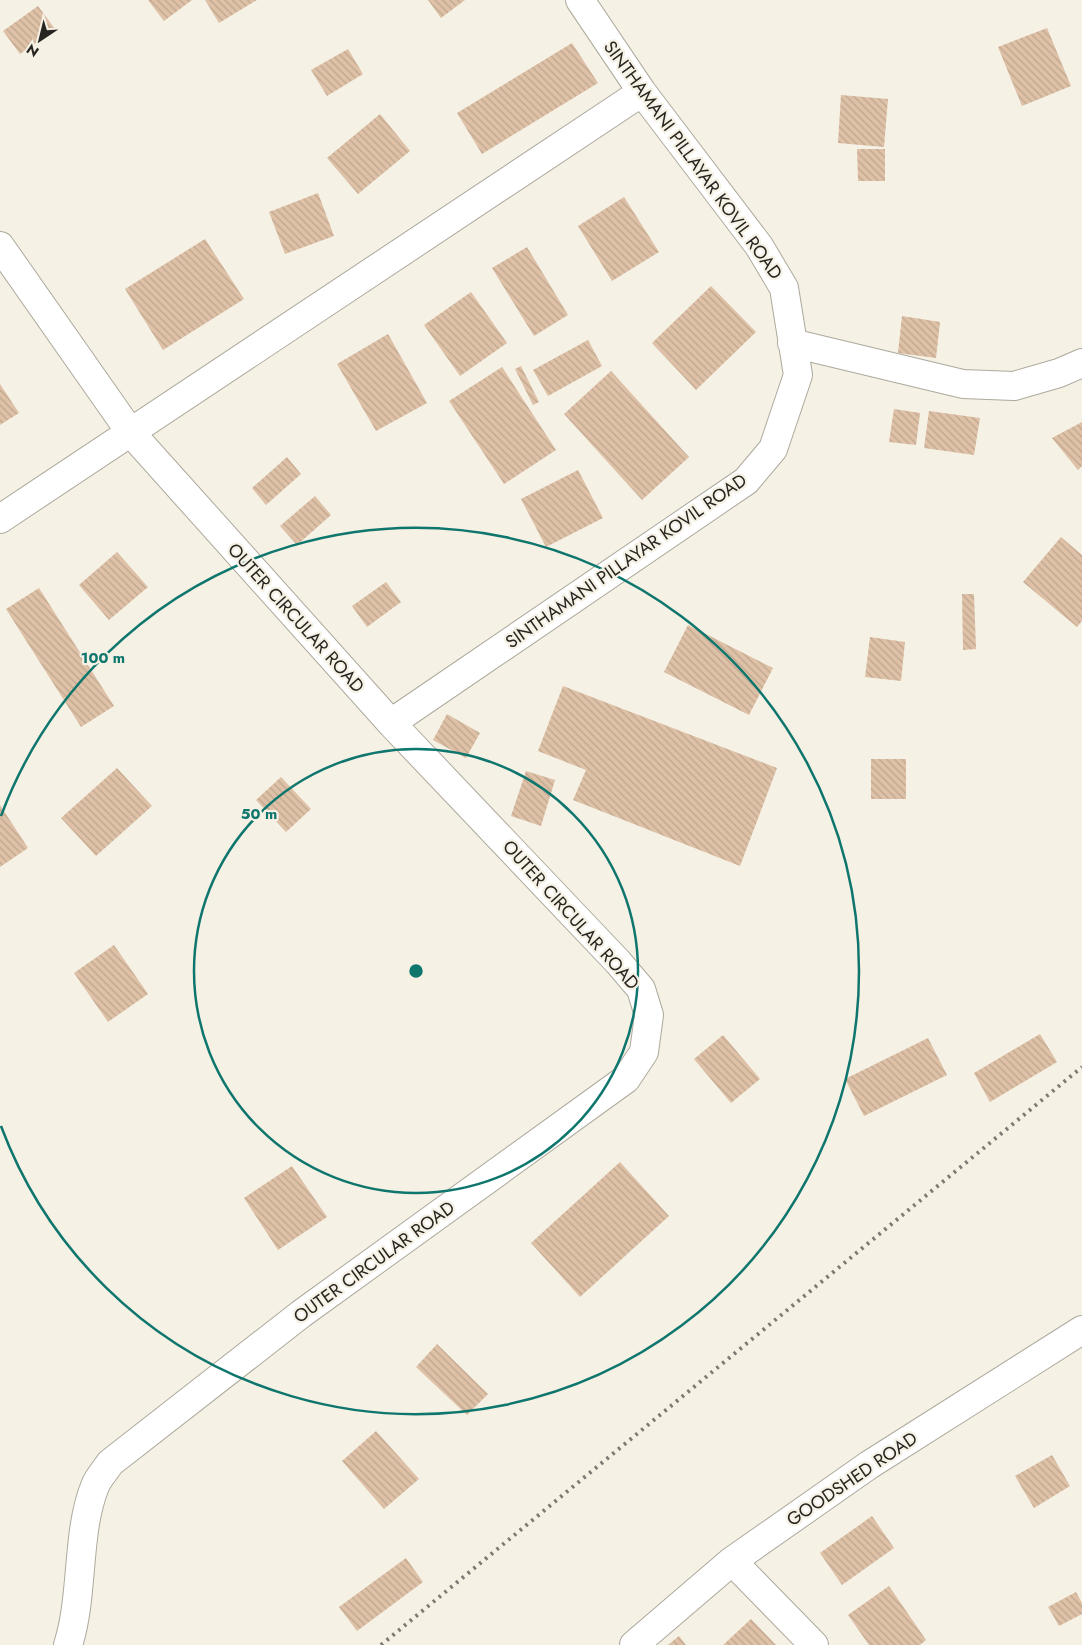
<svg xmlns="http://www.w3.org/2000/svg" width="1082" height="1645" viewBox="0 0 1082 1645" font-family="Jost,sans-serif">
<defs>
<pattern id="building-back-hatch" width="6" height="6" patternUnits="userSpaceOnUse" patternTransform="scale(1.25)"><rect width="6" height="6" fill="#dec1a6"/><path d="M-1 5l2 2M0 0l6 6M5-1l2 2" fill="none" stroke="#bea68f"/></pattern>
</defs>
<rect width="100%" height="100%" fill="#f6f1e5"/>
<path fill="url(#building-back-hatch)" d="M148 0H192L164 21Z
M205 0H257L219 23Z
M428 0H465L441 18Z
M38 6 55 29 20 54 3 31Z
M1047 28 1071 86 1022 106 998 47Z
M572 43 598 83 482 154 457 113Z
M348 49 363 74 327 96 311 70Z
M841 95 888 99 884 147 838 143Z
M380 114 410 151 358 194 327 158Z
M857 149H885V181H858Z
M318 193 334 236 285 254 269 212Z
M624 197 659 252 612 281 578 226Z
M205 239 244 299 163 350 125 289Z
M527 247 568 315 534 336 492 268Z
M711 286 756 332 696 390 652 343Z
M471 292 507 343 460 376 424 325Z
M902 316 940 322 936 358 898 353Z
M388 334 427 403 376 431 337 364Z
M588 340 602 366 548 396 533 370Z
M521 366 539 402 533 405 515 369Z
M502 367 556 450 504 484 449 401Z
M611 371 689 457 642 500 564 414Z
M0 384 19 413 0 425Z
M894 409 920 413 916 445 889 442Z
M929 411 980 418 974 455 924 448Z
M1082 422V466L1078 470 1052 438Z
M287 457 301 474 266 505 252 488Z
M578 470 603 518 546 547 521 499Z
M315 496 331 515 297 545 280 526Z
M1061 537 1082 555V621L1077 627 1023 582Z
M117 552 148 587 109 620 79 585Z
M386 582 401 602 367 627 352 606Z
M39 588 114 706 81 727 6 609Z
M962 594H974L976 649 963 650Z
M688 625 773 668 749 715 664 672Z
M870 637 905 642 901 681 865 677Z
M563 686 777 768 740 866 573 800 586 770 538 751Z
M447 714 480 733 466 758 433 740Z
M871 759H906V799H871Z
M117 768 152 806 96 856 61 818Z
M526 771 555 780 541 826 511 816Z
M281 777 311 809 286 832 256 800Z
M0 805 28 848 0 867Z
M114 945 148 994 108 1022 74 973Z
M1040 1034 1057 1062 990 1102 974 1073Z
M723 1035 760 1079 731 1103 694 1059Z
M928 1038 947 1075 864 1116 845 1079Z
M620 1162 669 1216 580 1297 531 1243Z
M292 1166 327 1217 278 1250 244 1198Z
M437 1344 488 1394 467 1415 416 1367Z
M376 1431 419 1479 384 1509 342 1461Z
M1052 1455 1070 1486 1034 1508 1015 1476Z
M872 1516 894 1548 842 1585 820 1553Z
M406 1558 423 1582 357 1631 339 1607Z
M889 1586 926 1640 920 1645H869L848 1615Z
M1076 1592 1082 1603V1614L1059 1626 1048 1607Z
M751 1619 776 1645H723Z
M679 1636 686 1645H668Z"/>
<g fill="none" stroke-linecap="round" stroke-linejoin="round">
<g stroke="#ada99d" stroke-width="30">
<path id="minor" d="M0 246 131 433 391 723 618 962 641 989 649 1015 644 1052 626 1079 301 1314 110 1463C105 1471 98 1478 95 1486 76 1533 84 1595 68 1645
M792 343 963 384 1014 386 1059 373 1082 363
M0 519 642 92
M391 723 746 481 773 449 798 375 784 288 759 246 642 92 580 0
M732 1561 814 1645
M634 1645 732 1561 869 1465 1082 1330"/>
</g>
<use href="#minor" stroke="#fff" stroke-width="28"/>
<path stroke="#7e7a73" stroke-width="4" stroke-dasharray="2.5 5" stroke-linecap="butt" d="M381 1645 1082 1067"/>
</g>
<g fill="none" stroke="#0f766e" stroke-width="2.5">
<circle cx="416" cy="971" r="222"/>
<path d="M1 816A443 443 0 1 1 1 1126"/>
</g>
<g text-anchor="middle" stroke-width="4.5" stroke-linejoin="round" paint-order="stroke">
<g font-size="18" fill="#272521" stroke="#f6f1e5">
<text transform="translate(693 160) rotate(54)" y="6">SINTHAMANI PILLAYAR KOVIL ROAD</text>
<text transform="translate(626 561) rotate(-35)" y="6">SINTHAMANI PILLAYAR KOVIL ROAD</text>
<text transform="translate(296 618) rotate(48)" y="6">OUTER CIRCULAR ROAD</text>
<text transform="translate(571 915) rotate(48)" y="6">OUTER CIRCULAR ROAD</text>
<text transform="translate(374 1262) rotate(-36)" y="6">OUTER CIRCULAR ROAD</text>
<text transform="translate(852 1479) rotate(-34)" y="6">GOODSHED ROAD</text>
</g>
</g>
<circle cx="416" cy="971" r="8" fill="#0f766e" stroke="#f6f1e5" stroke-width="2.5"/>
<g font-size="15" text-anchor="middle" font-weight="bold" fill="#0f766e" stroke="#f6f1e5" stroke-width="4.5" stroke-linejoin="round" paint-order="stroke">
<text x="103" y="663">100 m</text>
<text x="259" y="819">50 m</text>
</g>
<g transform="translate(40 40) rotate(215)" stroke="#f6f1e5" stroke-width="4" paint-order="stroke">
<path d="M0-4L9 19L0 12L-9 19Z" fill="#272521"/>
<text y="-8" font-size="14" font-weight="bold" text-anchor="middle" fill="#272521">N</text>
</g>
</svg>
